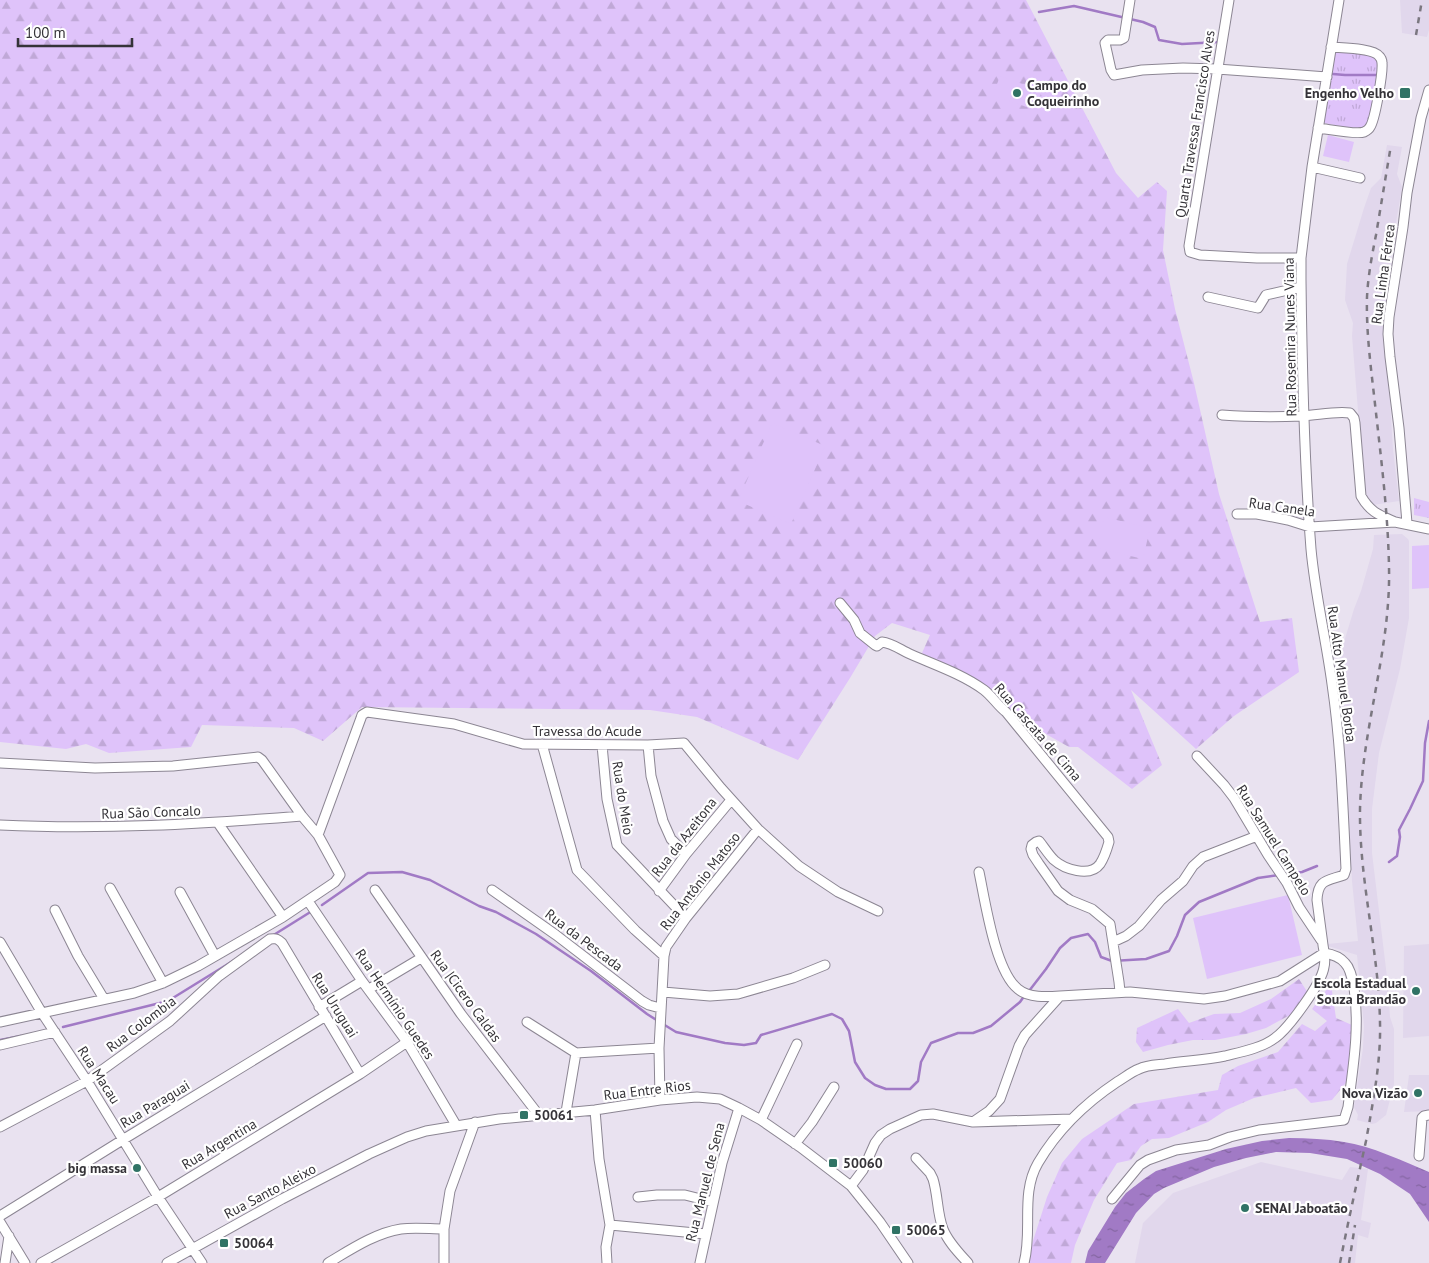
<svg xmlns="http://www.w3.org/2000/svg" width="1429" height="1263" viewBox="0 0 1429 1263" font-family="'PT Sans',sans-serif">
<defs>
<pattern id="forest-firs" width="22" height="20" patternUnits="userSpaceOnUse" patternTransform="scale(1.25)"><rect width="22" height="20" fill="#dfc3fa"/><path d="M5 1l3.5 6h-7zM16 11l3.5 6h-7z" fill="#c0a8d7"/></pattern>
<pattern id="park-tufts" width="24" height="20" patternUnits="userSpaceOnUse" patternTransform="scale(1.25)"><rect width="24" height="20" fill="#dfc3fa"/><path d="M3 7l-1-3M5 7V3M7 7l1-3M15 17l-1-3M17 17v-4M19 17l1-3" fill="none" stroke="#c0a8d7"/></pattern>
<pattern id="water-ripples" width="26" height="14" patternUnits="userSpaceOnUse" patternTransform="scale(1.25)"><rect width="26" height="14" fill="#a17ac5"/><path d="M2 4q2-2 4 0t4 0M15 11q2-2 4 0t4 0" fill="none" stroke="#8465a1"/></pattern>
</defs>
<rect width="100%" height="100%" fill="#e9e2f0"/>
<path fill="#e1d7ec" d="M1400 0H1429V30L1427 37 1402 33Z
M1387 145 1402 147 1397 174 1402 187 1391 253 1385 322 1393 449 1399 501 1373 505 1367 496 1364 485 1352 336 1353 323 1345 300 1347 264 1364 208 1371 188 1381 178Z
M1402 534 1408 539 1409 541V618L1400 669 1379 753 1372 809V853L1387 977 1390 1017 1394 1029V1084L1386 1115 1376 1123 1372 1124 1357 1120 1358 1115 1354 1107 1363 1048 1364 1026 1357 955 1328 946 1327 944 1358 941 1352 881 1344 736 1336 670 1337 665 1354 609 1361 591 1373 549 1374 535Z
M1429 944V1036L1403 1038 1404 946Z
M1409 1075H1429V1111L1404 1112Z
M1261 1162 1342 1180 1350 1167 1368 1169 1361 1220 1371 1223 1368 1238 1358 1235 1355 1263H1135L1143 1223 1173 1193Z"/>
<path fill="url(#forest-firs)" d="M0 0H1026L1116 173 1138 198 1157 182 1167 191 1163 250 1175 309 1194 383 1219 494 1260 622 1292 618 1299 672 1234 716 1196 749 1131 690 1162 765 1132 789 1078 747H1069L1044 733 922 653 930 635 892 623 875 636 850 678 798 760 697 717 650 710 362 707 323 741 294 728 202 725 191 747 109 753 86 744 66 749 0 742Z
M1299 979 1308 993 1290 1015 1266 1028 1246 1034 1215 1040H1193L1168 1045 1143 1052 1136 1042 1137 1028 1178 1009 1189 1023 1214 1014 1240 1013 1271 999Z
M1331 984 1336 1018 1352 1025 1351 1059 1348 1080 1332 1100 1311 1103 1296 1088 1254 1098 1226 1110 1208 1122 1169 1138 1152 1139 1141 1146 1131 1160 1117 1163 1094 1200 1075 1245 1071 1263H1023L1032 1244 1047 1197 1062 1163 1082 1139 1134 1104 1218 1090 1222 1075 1238 1066 1278 1052 1302 1024 1315 1031 1327 1021 1312 1009Z"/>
<path fill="url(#park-tufts)" d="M1335 50 1376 56 1380 59 1368 128 1362 130 1324 123Z
M1414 498 1429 502V518L1414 515Z"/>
<path fill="#dfc3fa" d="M1000 76 1042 91 1035 110 993 95Z
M1328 135 1354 142 1349 162 1323 156Z
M772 423 825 446 791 524 738 501Z
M1104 517 1150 528 1143 559 1097 548Z
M1429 545V588L1412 589V546Z
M1288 895 1302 955 1207 979 1193 918Z"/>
<path fill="url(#water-ripples)" d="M1289 1138C1308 1138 1326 1139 1344 1142 1371 1146 1403 1161 1429 1172V1222L1410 1194 1380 1174 1347 1159 1310 1153 1276 1152 1246 1158 1214 1167 1164 1188 1154 1194 1136 1213 1105 1263H1085L1088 1251 1115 1207 1126 1193 1144 1179 1156 1171 1226 1149 1262 1141Z"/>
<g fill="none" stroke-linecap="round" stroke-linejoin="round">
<path stroke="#a17ac5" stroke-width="2.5" d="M1039 12 1074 6 1143 22 1155 27 1159 40 1182 44 1219 42
M1333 74 1345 75H1377
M1389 862 1397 856 1400 837 1399 830 1410 809 1423 781 1425 743 1429 721
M1284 874 1302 872 1317 866
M322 905 368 873 402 872 430 880 479 906 496 912 536 934 591 971 647 1014 658 1021
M272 936 312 911
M1029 991 1046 969 1060 948 1071 938 1088 934 1095 942 1101 957 1112 961 1146 959 1169 951 1177 936 1185 915 1199 902 1258 878 1279 875
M663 1024 676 1032 725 1043 744 1045 756 1043 761 1035 832 1014 842 1019 849 1031 855 1062 865 1078 875 1085 886 1089H910L918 1081 921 1062 931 1043 958 1033H973L991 1026 1020 1002 1025 995
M63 1027 168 1001 236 959
M0 1040 21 1036"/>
<g stroke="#8c8693" stroke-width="11">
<path id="minor" d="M1130 0 1124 38 1120 40H1108L1105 43 1111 70 1114 75 1142 70 1183 68 1217 69 1327 77
M1229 0 1189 246 1190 252 1200 255 1257 258H1301
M1318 128C1328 129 1356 135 1364 132 1366 131 1369 129 1370 127 1375 120 1383 73 1382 63 1382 61 1381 58 1379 56 1373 48 1342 48 1331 47
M1312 167 1360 178
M1208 297 1258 308 1266 295 1301 287
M1222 415C1249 417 1276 417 1303 416 1319 415 1335 411 1350 413L1354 418 1355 423 1361 496C1370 512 1379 515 1395 522
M1237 514H1257L1288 520 1310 527 1395 522 1429 529
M1407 523 1399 428 1390 357 1388 334 1389 317 1403 227 1407 193 1421 118 1429 90
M840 603 854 620 860 633 875 645 877 646 882 642C892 643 901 650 910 654 935 665 962 674 984 690 991 695 998 706 1006 712L1108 837 1109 842C1107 849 1104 858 1100 864 1090 878 1064 869 1054 860 1048 854 1044 847 1039 841L1036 842 1032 845 1031 849 1033 855 1039 864 1058 891 1070 900 1092 909 1110 924 1119 982 1120 992
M542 744 577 870 635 930 664 956
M602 745 607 799 617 845 686 918
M648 745 651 776 663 821 671 839 686 854
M1197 756 1224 785 1234 798 1268 855 1287 883 1299 907 1321 940
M0 763 95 768 173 766 258 757 262 760 302 816 318 835 340 875 335 882 283 917 198 966 163 983 134 993 0 1022
M218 823 283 917
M0 825C102 830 201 824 302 816
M318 835 361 718 362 715 367 712 454 724 523 744 648 745 684 743 721 788 758 829 799 866 838 892 878 911
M979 872C985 900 995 971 1018 989 1029 998 1046 997 1060 996
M110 888 163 983
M375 890 461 1014 538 1114
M492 890 556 935 642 1001 649 1005 660 1008
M659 891 686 854 731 800
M180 892 215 956
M308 901 362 981 407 1042 456 1125
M55 910 78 956 104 999
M0 942 42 1013 87 1081 158 1197 202 1263
M1113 942 1126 936 1139 926 1161 900 1183 881 1193 866 1203 857 1257 836
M369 989 421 958
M663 992 710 996 738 994 793 978 825 965
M319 1007 362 981
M527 1022 576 1053
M0 1045 55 1032
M660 1100 659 1048 664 956 666 947 686 918 758 829
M595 1110 599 1159 610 1225 606 1247 607 1263
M566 1112 576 1053 659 1048
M761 1120 797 1044
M973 1122 989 1111 1000 1099 1019 1046 1025 1035 1060 996 1130 992 1204 999 1225 996 1280 981 1324 953C1331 954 1340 957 1345 963 1351 969 1352 979 1354 988 1360 1028 1353 1067 1348 1107L1344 1120 1259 1130 1230 1137 1209 1145 1176 1150 1148 1160 1140 1165 1112 1199
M0 1127 87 1081 170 1021 219 976 270 939C276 938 278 939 282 943L360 1074
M795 1144 812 1122 834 1087
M1419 1156 1422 1118 1424 1116 1429 1115
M916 1158 930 1173 933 1179C938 1195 937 1213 943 1229 948 1242 959 1253 968 1263
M851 1186 863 1170 875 1143 881 1135 890 1129 921 1115 933 1114 973 1122 1071 1119
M638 1197 657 1195H685L713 1202
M0 1216 124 1139 326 1016
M0 1222 25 1263
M610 1225 706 1234
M5 1263 9 1236
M41 1263 158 1197 360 1074 407 1042
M167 1263 282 1199 369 1154 407 1137 426 1131 499 1119 595 1110 660 1100 697 1097 720 1099 739 1108 761 1120 800 1147 851 1186 880 1222 908 1263
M328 1263C350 1250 375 1233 401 1229 415 1227 430 1229 444 1229
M444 1263V1229L450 1191 475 1122
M700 1263 722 1163 739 1108
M1024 1263C1033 1230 1020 1194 1038 1163 1058 1129 1084 1104 1117 1082 1124 1078 1131 1072 1139 1069 1147 1065 1157 1065 1165 1064 1185 1061 1206 1060 1225 1056 1241 1052 1262 1048 1275 1038 1288 1029 1322 983 1324 967 1326 960 1324 952 1323 945 1321 930 1319 915 1317 900 1318 879 1327 881 1344 875L1346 869C1343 808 1341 745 1332 684 1326 639 1315 594 1311 549 1304 460 1302 369 1301 280V258L1312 167 1339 0"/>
</g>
<use href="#minor" stroke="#fff" stroke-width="9"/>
<path stroke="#7b7780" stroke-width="2.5" stroke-dasharray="6 6" stroke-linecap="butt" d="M1416 35 1422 0
M1340 1263C1348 1222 1357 1182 1366 1141 1373 1102 1381 1062 1380 1023 1379 951 1359 881 1360 809 1362 727 1391 649 1389 567 1388 513 1381 458 1375 404 1371 368 1366 332 1367 297 1368 276 1372 255 1376 235 1381 205 1386 175 1391 145
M1349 1263 1355 1225"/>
</g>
<g fill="#307365" stroke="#fff" stroke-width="2">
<circle cx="1017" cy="93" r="5"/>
<rect x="1399" y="87" width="12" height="12" rx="2.5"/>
<circle cx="1416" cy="991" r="5"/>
<circle cx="1418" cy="1093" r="5"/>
<rect x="519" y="1110" width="10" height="10" rx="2.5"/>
<rect x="828" y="1158" width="10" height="10" rx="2.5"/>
<circle cx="137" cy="1168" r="5"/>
<circle cx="1245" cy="1208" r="5"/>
<rect x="891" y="1225" width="10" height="10" rx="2.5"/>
<rect x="219" y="1238" width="10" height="10" rx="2.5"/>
</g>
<g text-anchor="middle" stroke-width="4.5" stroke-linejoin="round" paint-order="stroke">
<g font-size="14" font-weight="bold" fill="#353338" stroke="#fff" text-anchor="start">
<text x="1027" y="90">Campo do<tspan x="1027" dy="16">Coqueirinho</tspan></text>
<text x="1394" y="98" text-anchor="end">Engenho Velho</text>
<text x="1406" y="988" text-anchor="end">Escola Estadual<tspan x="1406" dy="16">Souza Brandão</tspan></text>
<text x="1408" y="1098" text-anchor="end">Nova Vizão</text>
<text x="534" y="1120">50061</text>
<text x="843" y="1168">50060</text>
<text x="127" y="1173" text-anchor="end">big massa</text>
<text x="1255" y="1213">SENAI Jaboatão</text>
<text x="906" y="1235">50065</text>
<text x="234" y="1248">50064</text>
</g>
<g font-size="14" fill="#353338" stroke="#fff">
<text transform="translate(1195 124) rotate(-81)" y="5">Quarta Travessa Francisco Alves</text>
<text transform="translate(1383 274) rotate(-82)" y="5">Rua Linha Férrea</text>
<text transform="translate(1290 337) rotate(-91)" y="5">Rua Rosemira Nunes Viana</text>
<text transform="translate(1282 507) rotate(8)" y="5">Rua Canela</text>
<text transform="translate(1342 674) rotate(82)" y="5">Rua Alto Manuel Borba</text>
<text x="587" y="736">Travessa do Acude</text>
<text transform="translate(1038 732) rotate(49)" y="5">Rua Cascata de Cima</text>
<text transform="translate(623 798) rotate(81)" y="5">Rua do Meio</text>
<text transform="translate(151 812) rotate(-2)" y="5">Rua São Concalo</text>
<text transform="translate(684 837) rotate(-52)" y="5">Rua da Azeitona</text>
<text transform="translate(1274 840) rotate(58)" y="5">Rua Samuel Campelo</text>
<text transform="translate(700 881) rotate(-52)" y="5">Rua Antônio Matoso</text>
<text transform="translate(584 940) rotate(37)" y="5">Rua da Pescada</text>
<text transform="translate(466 996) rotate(54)" y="5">Rua |Cicero Caldas</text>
<text transform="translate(395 1004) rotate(56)" y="5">Rua Hermínio Guedes</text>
<text transform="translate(335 1005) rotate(58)" y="5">Rua Uruguai</text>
<text transform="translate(141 1024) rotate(-37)" y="5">Rua Colombia</text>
<text transform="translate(99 1075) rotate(57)" y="5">Rua Macau</text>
<text transform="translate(647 1090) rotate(-7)" y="5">Rua Entre Rios</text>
<text transform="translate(155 1104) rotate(-31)" y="5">Rua Paraguai</text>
<text transform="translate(219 1144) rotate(-31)" y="5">Rua Argentina</text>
<text transform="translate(705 1182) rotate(-76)" y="5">Rua Manuel de Sena</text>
<text transform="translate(270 1191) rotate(-28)" y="5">Rua Santo Aleixo</text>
</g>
</g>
<path d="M18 38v8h114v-8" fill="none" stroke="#353338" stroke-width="2.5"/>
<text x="25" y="38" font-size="15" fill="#353338" stroke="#ffffff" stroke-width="4" paint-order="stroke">100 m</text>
</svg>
